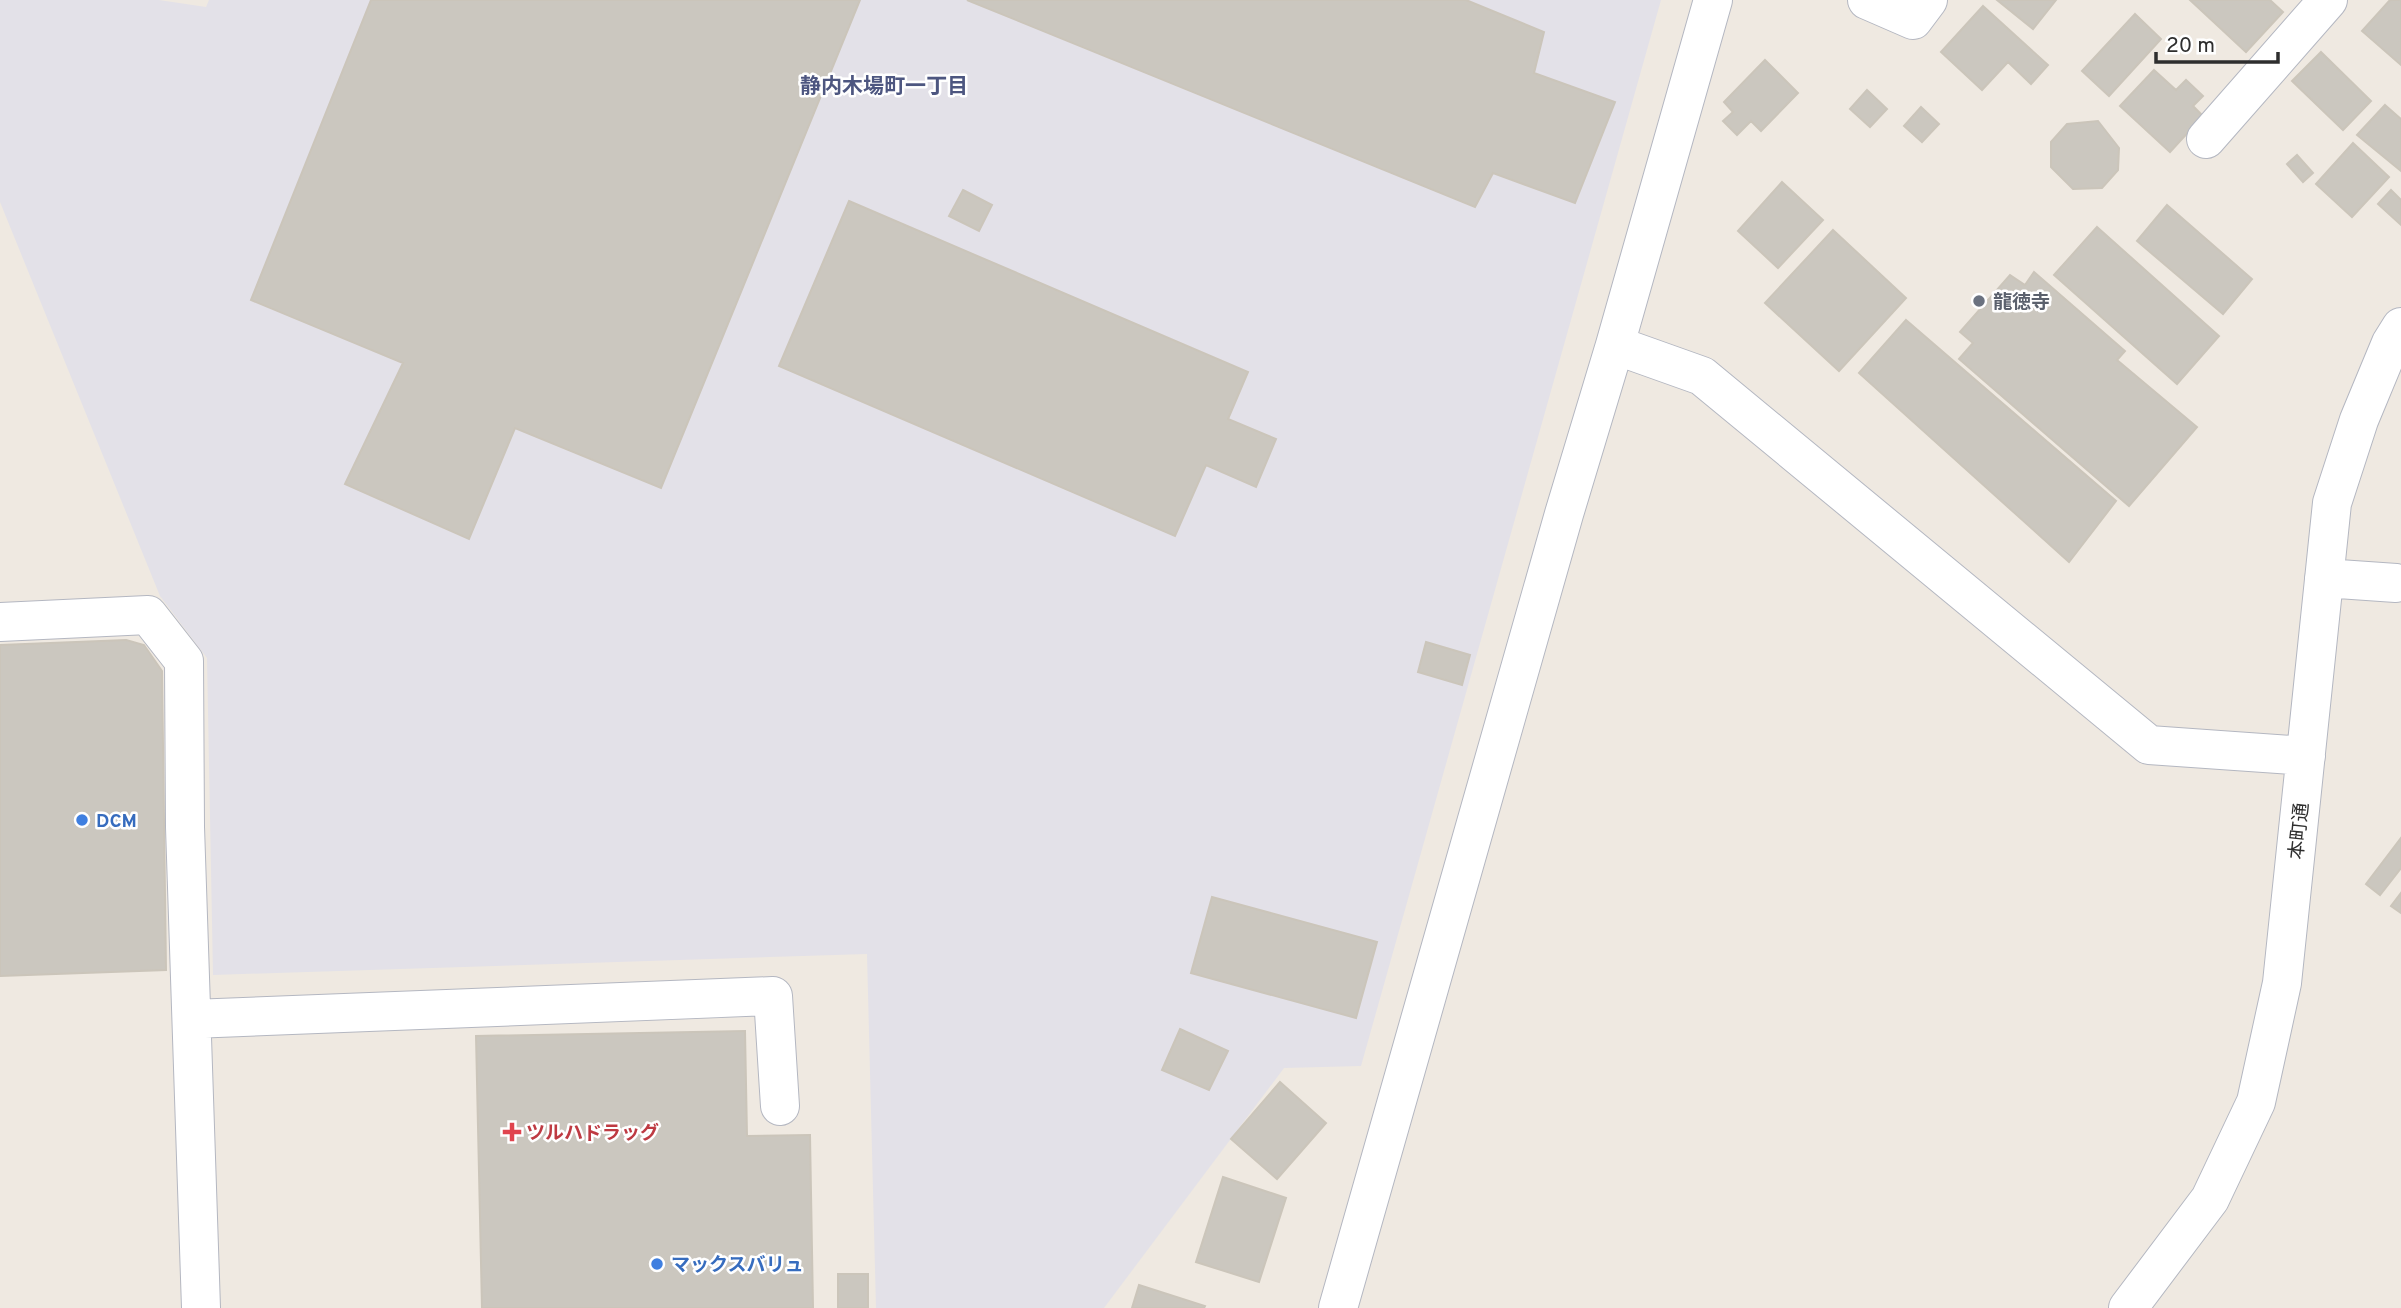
<svg xmlns="http://www.w3.org/2000/svg" width="2401" height="1308" viewBox="0 0 2401 1308" font-family="Overpass,'Noto Sans JP',sans-serif">
<rect width="100%" height="100%" fill="#efe9e1"/>
<path fill="#e3e1e8" d="M0 0H159L206 7 209 0H1661L1361 1066 1284 1068 1104 1308H876L867 954 213 975 207 658 160 596 0 202Z"/>
<path fill="#cbc7bf" stroke="#cbc5ba" stroke-width="2" d="M371 0H860L661 488 515 428 469 539 345 484 403 363 251 300Z
M967 0H1466L1544 32 1534 73 1615 102 1575 203 1493 173 1475 207Z
M1997 0H2056L2033 29Z
M2190 0H2270L2283 12 2246 52Z
M2390 0H2401V65L2362 31Z
M1983 6 2048 65 2031 84 2008 62 1982 90 1941 52Z
M2135 14 2161 39 2109 96 2082 71Z
M2321 52 2371 101 2343 130 2292 81Z
M1765 60 1798 93 1761 131 1751 121 1737 135 1723 121 1733 112 1724 102Z
M2154 70 2176 90 2186 80 2203 96 2193 106 2203 116 2170 152 2120 106Z
M1867 90 1887 109 1870 127 1850 109Z
M2385 105 2401 119V171L2357 135Z
M1921 107 1939 124 1922 142 1904 126Z
M2098 121 2119 148 2118 170 2102 188 2073 189 2051 167V142L2067 124Z
M2353 143 2389 177 2352 217 2316 184Z
M2297 155 2313 173 2303 182 2287 164Z
M1782 182 1823 220 1778 268 1738 231Z
M963 190 992 205 979 231 949 216Z
M2391 190 2401 200V225L2378 204Z
M849 201 1248 372 1228 419 1276 439 1256 487 1206 465 1175 536 779 366Z
M2167 205 2252 279 2223 314 2137 241Z
M2097 227 2219 336 2177 384 2054 275Z
M1833 230 1906 298 1839 371 1765 303Z
M2034 272 2125 351 2117 360 2197 427 2129 506 1959 359 1973 343 1960 332 2010 275 2025 285Z
M1906 320 2116 501 2069 562 1859 373Z
M126 640 144 645 162 671 166 970 0 976V645Z
M1426 642 1470 655 1462 685 1418 672Z
M2401 838V868L2380 895 2366 884Z
M2401 893V913L2391 906Z
M1212 897 1377 942 1356 1018 1191 973Z
M1180 1029 1228 1051 1209 1090 1162 1070Z
M745 1031 747 1136 810 1135 813 1308H482L476 1036Z
M1280 1082 1326 1123 1277 1179 1231 1139Z
M1223 1177 1286 1198 1259 1282 1196 1262Z
M838 1274H868V1308H838Z
M1139 1285 1205 1306 1204 1308H1132Z"/>
<g fill="none" stroke-linecap="round" stroke-linejoin="round">
<g stroke="#b4b7c1" stroke-width="40">
<path id="minor" d="M1867 0 1913 20 1928 0
M2206 139 2328 0
M1615 345 1702 376 2149 745 2306 756
M2324 578 2396 583
M0 622 148 615 184 661 185 827 201 1308
M192 1019 773 996 780 1106
M1338 1308 1564 514 1615 345 1713 0
M2128 1308 2210 1199 2256 1102 2282 983 2332 503 2359 420 2391 343 2401 327"/>
</g>
<use href="#minor" stroke="#fff" stroke-width="38"/>
</g>
<circle fill="#6b7280" stroke="#fff" stroke-width="2.5" cx="1979" cy="301" r="7"/>
<g fill="#3f7fe0" stroke="#fff" stroke-width="2.5">
<circle cx="82" cy="820" r="7"/>
<circle cx="657" cy="1264" r="7"/>
</g>
<path fill="#e0444e" stroke="#fff" stroke-width="2.5" d="M508.5 1121.5h7v7h7v7h-7v7h-7v-7h-7v-7h7z"/>
<g text-anchor="middle" stroke-width="5" stroke-linejoin="round" paint-order="stroke">
<g font-size="19" font-weight="bold" fill="#5b616d" stroke="#fff" text-anchor="start">
<text x="1993" y="308">龍徳寺</text>
</g>
<g font-size="19" font-weight="bold" fill="#366cbe" stroke="#fff" text-anchor="start">
<text x="96" y="827">DCM</text>
<text x="671" y="1271">マックスバリュ</text>
</g>
<g font-size="19" fill="#2e2e2e" stroke="#fff">
<text transform="translate(2298 831) rotate(-84)" y="7">本町通</text>
</g>
<g font-size="19" font-weight="bold" fill="#be3a42" stroke="#fff" text-anchor="start">
<text x="526" y="1139">ツルハドラッグ</text>
</g>
<g font-size="21" font-weight="bold" fill="#4d5680" stroke="#fff">
<text x="884" y="93">静内木場町一丁目</text>
</g>
</g>
<path d="M2156 52v10h122v-10" fill="none" stroke="#2e2e2e" stroke-width="3.5"/>
<text x="2166" y="52" font-size="21" fill="#2e2e2e" stroke="#ffffff" stroke-width="5" paint-order="stroke">20 m</text>
</svg>
